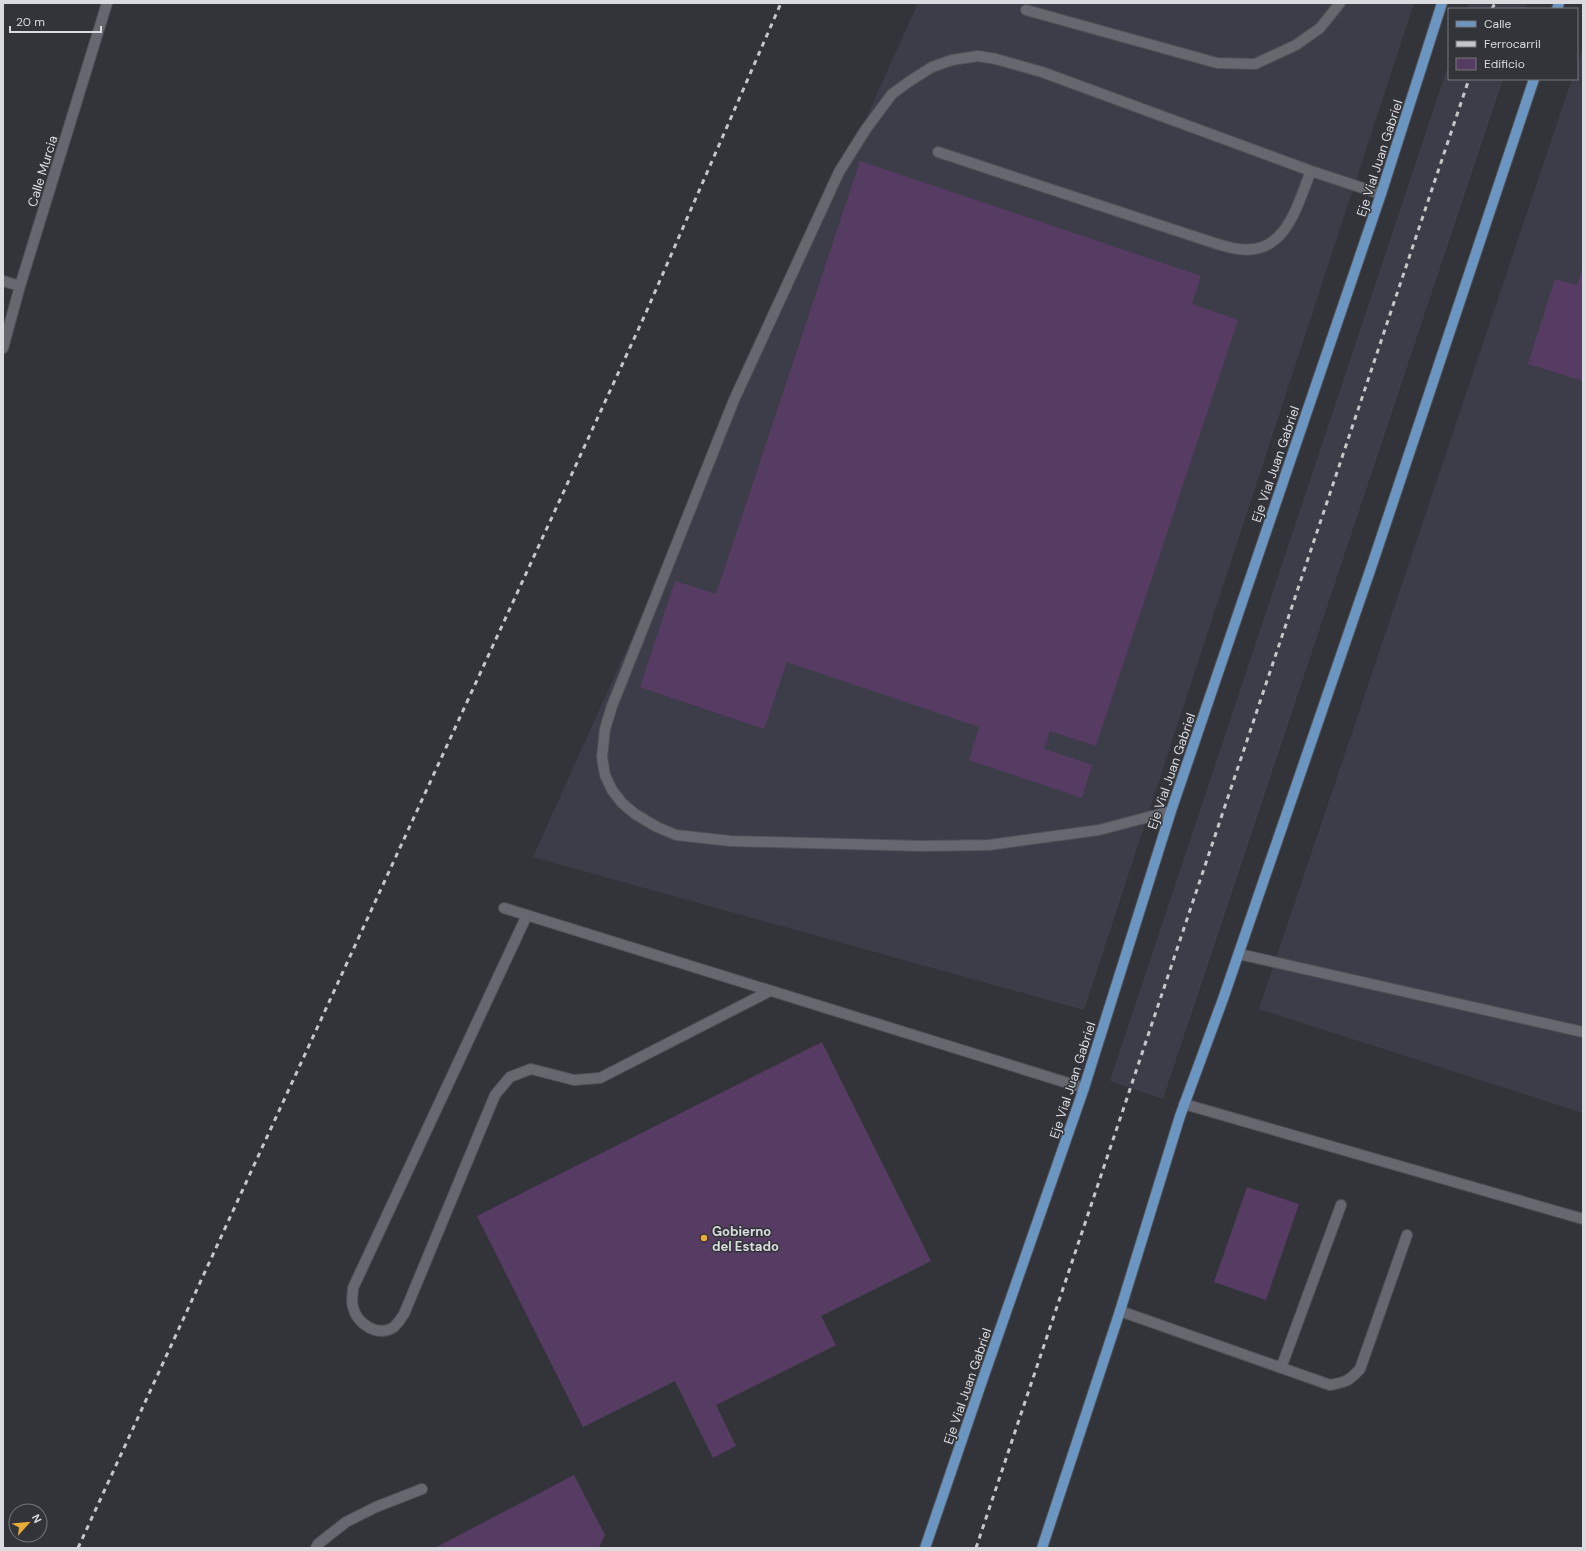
<svg xmlns="http://www.w3.org/2000/svg" width="1586" height="1551" viewBox="0 0 1586 1551" font-family="'DM Sans',sans-serif">
<rect width="100%" height="100%" fill="#33343a"/>
<path fill="#3c3d49" d="M918 3H1414L1084 1010 533 857Z
M1469 3H1528L1526 9H1467Z
M1583 47V1113L1259 1009 1572 79H1577V65Z
M1449 63V79H1503L1163 1099 1110 1081Z"/>
<path fill="#563c63" d="M860 161 1201 276 1192 304 1238 320 1096 746 1050 731 1044 749 1092 765 1082 798 969 760 979 727 787 662 764 729 640 687 675 581 716 594Z
M1583 266V381L1528 364 1555 279 1577 285Z
M822 1042 931 1261 821 1316 836 1345 716 1405 736 1446 713 1458 675 1381 583 1427 477 1216Z
M1247 1187 1299 1204 1266 1300 1214 1282Z
M574 1475 605 1535 599 1548H435Z"/>
<g fill="none" stroke-linecap="round" stroke-linejoin="round">
<g stroke="#505156" stroke-width="12">
<path id="service" d="M1026 10 1217 63 1255 64 1296 45 1320 28 1340 3
M938 152 1211 242C1220 245 1229 248 1239 249 1286 256 1297 205 1311 171
M1171 811 1099 830 989 845 922 846 730 841 676 835 657 827 635 814 622 803 612 790 605 775 602 757 605 729 612 706 734 400 839 172 866 129 892 94 910 81 932 67 952 60 978 56 996 59 1042 72 1311 171 1381 194
M504 908 1084 1088
M527 915 353 1288C353 1294 351 1301 353 1307 357 1324 378 1338 394 1327 398 1323 401 1319 404 1314L495 1095 510 1077 531 1069 574 1080 600 1078 770 991
M1239 954 1583 1032
M1184 1104 1583 1219
M1120 1311 1330 1385C1346 1382 1349 1381 1360 1369L1407 1235
M1281 1368 1341 1205
M316 1548 318 1544 346 1522 376 1507 422 1489"/>
</g>
<g stroke="#505156" stroke-width="12">
<path id="minor" d="M3 281 20 286
M3 348 20 286 107 3"/>
</g>
<g stroke="#505156" stroke-width="12">
<path id="primary" d="M1557 9 1559 3
M925 1548 980 1387 1084 1088 1171 811 1381 194 1442 3
M1042 1548 1120 1311 1180 1116 1223 999 1374 559 1534 79"/>
</g>
<use href="#service" stroke="#67686f" stroke-width="10"/>
<use href="#minor" stroke="#67686f" stroke-width="10"/>
<use href="#primary" stroke="#6c96c2" stroke-width="10"/>
<path stroke="#c5c6c9" stroke-width="3" stroke-dasharray="5 5" stroke-linecap="butt" d="M1492 9 1495 3
M78 1548 644 317 781 3
M976 1548 1469 79"/>
</g>
<circle fill="#e8ab37" stroke="#33343a" stroke-width="1.5" cx="704" cy="1238" r="4"/>
<g text-anchor="middle" stroke-width="3" stroke-linejoin="round" paint-order="stroke">
<g font-size="13" fill="#dadbde" stroke="#33343a">
<text transform="translate(1379 158) rotate(-72)" y="5">Eje Vial Juan Gabriel</text>
<text transform="translate(42 171) rotate(-73)" y="5">Calle Murcia</text>
<text transform="translate(1275 464) rotate(-71)" y="5">Eje Vial Juan Gabriel</text>
<text transform="translate(1171 771) rotate(-71)" y="5">Eje Vial Juan Gabriel</text>
<text transform="translate(1072 1080) rotate(-72)" y="5">Eje Vial Juan Gabriel</text>
<text transform="translate(967 1386) rotate(-71)" y="5">Eje Vial Juan Gabriel</text>
</g>
<g font-size="13" font-weight="bold" fill="#dadbde" stroke="#33343a" text-anchor="start">
<text x="712" y="1236">Gobierno<tspan x="712" dy="15">del Estado</tspan></text>
</g>
</g>
<rect width="1586" height="1551" fill="none" stroke="#dadbde" stroke-width="8"/>
<rect x="1448" y="8" width="130" height="72" fill="#33343a" stroke="#76777c"/>
<rect x="1456" y="21" width="20" height="6" fill="#6c96c2" stroke="#76777c"/>
<text x="1484" y="28" font-size="12" fill="#dadbde">Calle</text>
<rect x="1456" y="41" width="20" height="6" fill="#c5c6c9" stroke="#76777c"/>
<text x="1484" y="48" font-size="12" fill="#dadbde">Ferrocarril</text>
<rect x="1456" y="58" width="20" height="12" fill="#563c63" stroke="#76777c"/>
<text x="1484" y="68" font-size="12" fill="#dadbde">Edificio</text>
<g transform="translate(28 1523) rotate(63)"><circle r="19" fill="#33343a" stroke="#76777c"/>
<path d="M0-3L7 15L0 10L-7 15Z" fill="#e8ab37"/>
<text y="-6" font-size="11" font-weight="bold" text-anchor="middle" fill="#dadbde">N</text>
</g>
<path d="M10 26v6h91v-6" fill="none" stroke="#dadbde" stroke-width="2"/>
<text x="16" y="26" font-size="12" fill="#dadbde" stroke="#33343a" stroke-width="3" paint-order="stroke">20 m</text>
</svg>
